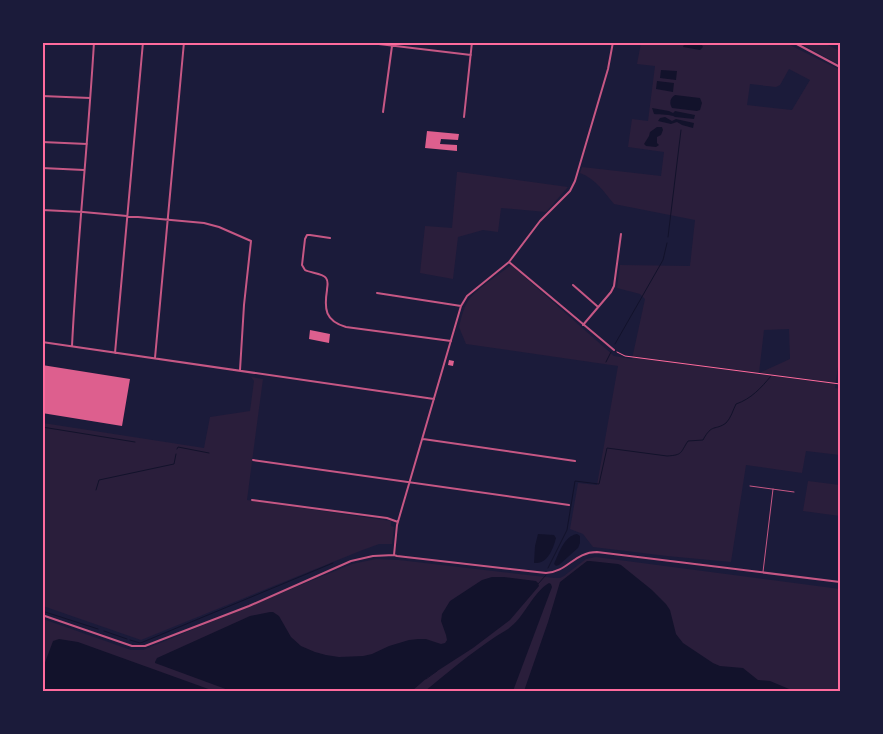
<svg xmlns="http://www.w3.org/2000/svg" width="883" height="734" viewBox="0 0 883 734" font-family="'Nunito Sans',sans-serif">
<rect width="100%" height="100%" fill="#1b1b3a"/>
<path fill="#2a1e3b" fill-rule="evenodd" d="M641 43H685L684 47 702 44 701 43H786L840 70V353L835 388 840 389V455L806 451 802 473 746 465 731 562 667 556 593 547 583 534 570 529 578 483 597 485 618 366 466 344 459 327C461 319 463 309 468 301 475 290 500 274 511 265L614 356 632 359 645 299 640 294 617 288 620 265 690 266 695 220 614 204C604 192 596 179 580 173L582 167 661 176 664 152 628 147 632 119 648 121 655 66 637 64ZM789 69 810 80 792 110 747 105 750 84 776 87 780 85ZM789 329 790 359 759 373 764 330Z
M799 43H824L840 51V65Z
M457 172H459L568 187 546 212 501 208 498 232 483 230 458 237 453 279 420 273 425 226 452 228Z
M251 377 263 379 256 431 247 500 391 521V526L394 527 392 544H379L360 551 141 640 43 606V423L204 448 210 417 250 411 254 381Z
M808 481 840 485V516L803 511Z
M596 557 840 589V691L43 692V619L131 650H143L352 564 376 559 399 560 554 578H560L564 576 586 559Z"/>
<path fill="#12122b" d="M685 42 701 43 703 47 700 50 683 47Z
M661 70 677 71 676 80 660 78Z
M657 81 674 83 673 92 656 89Z
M675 95 700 98 702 103 700 110 697 111 672 108C669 103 670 98 675 95Z
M652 108 669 111 673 113 675 111 695 115 694 119 675 117C671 114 660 115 654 114Z
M665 117 672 121 676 119 694 123 693 128 682 125 677 122 671 124 658 121 660 118Z
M657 127H662L663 130 661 135 657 137V143L659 145 656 147 646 146 644 144 649 136 650 132Z
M538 534 554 535 556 538C553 549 548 564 534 563L535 546Z
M577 534 580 536V543L578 548 559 565 556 566 554 564C559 553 564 536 577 534Z
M587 561H590L618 564 621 565 652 590 666 604 670 610 676 634 683 643 713 663 720 666 743 668 758 680 770 681 794 691H524L548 622 560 582Z
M492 577H504L536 581 538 583 539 586 510 620 473 648 428 677 412 691H231L155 663V662L157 658 250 616 270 612H273L279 616 291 637 301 646 315 652 326 655 339 657 363 656 372 654 389 646 409 640 418 639H426L441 644 445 643 447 640 446 635 441 621 442 614 450 601 482 580Z
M549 583 551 584 552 587 513 691H425C447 673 471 653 495 637 499 634 504 632 508 629 525 617 532 593 549 583Z
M59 639 78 642 214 691H43V668L53 641Z"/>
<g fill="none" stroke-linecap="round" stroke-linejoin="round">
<path stroke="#12122b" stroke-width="1" d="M668 237 681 130
M615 344 663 260 667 243
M606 362 611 352
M42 427 135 442
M177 449 178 447 209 453
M96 490 99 480 174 464 176 454
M548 568 567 530 575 481 599 484 607 448 667 456C683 455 680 453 688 441L703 440C712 423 715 431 726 423 731 418 733 410 736 404 751 399 761 388 771 376
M538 584 546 575
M42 611 98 629
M104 631 127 639
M130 640 140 643 143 642 333 563
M426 679 437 671"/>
</g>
<path fill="#dd5f8e" d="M427 131 459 134 458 140 441 139 440 144 457 145V151L425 148Z
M310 330 330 334 329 343 309 339Z
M449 360 454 361 453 366 448 365Z
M42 365 130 379 122 426 42 413Z"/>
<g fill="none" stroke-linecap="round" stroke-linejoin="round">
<path stroke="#ff6b9d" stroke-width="1" d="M617 352 625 356 840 384"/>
<path stroke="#c65784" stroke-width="1" d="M750 486 794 492
M763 572 773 489"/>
<path stroke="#c65784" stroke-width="2" d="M362 42 471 55
M793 42 840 67
M42 96 90 98
M383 112 392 46
M464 117 472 42
M42 142 87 144
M42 168 84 170
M42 210 83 212 204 223 219 227 251 241 244 305 240 370
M330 238 310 235H307L305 239 302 265 305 270C310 273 323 273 326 278 329 282 327 286 327 290 324 309 325 321 346 327L451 341
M509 262 614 350
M573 285 597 306
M377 293 461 306
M583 325 611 292 614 286 621 234
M42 342 434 399
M72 346C77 245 88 144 94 42
M115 353 143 42
M155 358 184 42
M423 439 575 461
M253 460 569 505
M252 500 387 518 398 522
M394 555 397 525 461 306 467 296 509 262 540 221 570 191 575 181 608 69 613 42
M42 615 132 646H145L249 606 351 561 373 556 394 555 397 556 546 573C568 572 574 552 597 552L840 582"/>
<path stroke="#a44b75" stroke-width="1" d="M840 42V43"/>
</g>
<rect width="883" height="734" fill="none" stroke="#1b1b3a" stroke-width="88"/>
<rect x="44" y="44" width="795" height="646" fill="none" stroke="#ff6b9d" stroke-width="2"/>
</svg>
